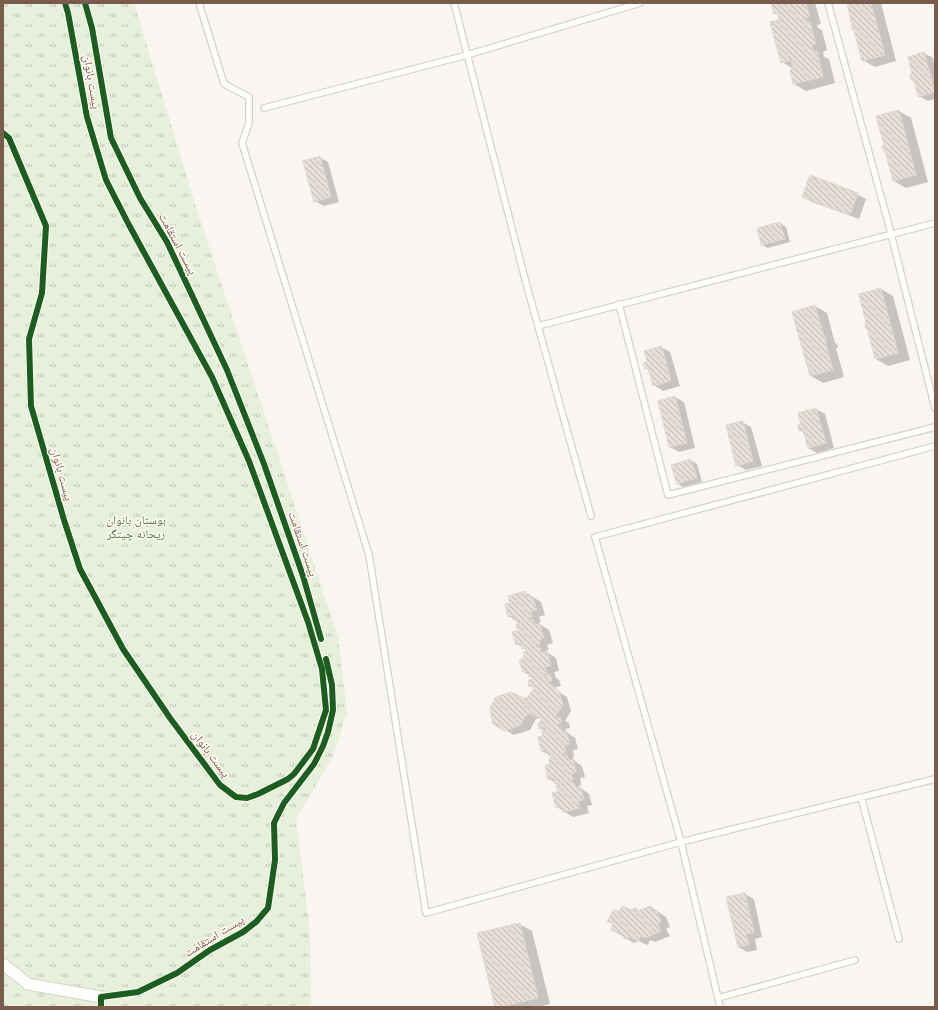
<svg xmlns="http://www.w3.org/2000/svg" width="938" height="1010" viewBox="0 0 938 1010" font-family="Inter,'Noto Naskh Arabic',sans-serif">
<defs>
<pattern id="park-tufts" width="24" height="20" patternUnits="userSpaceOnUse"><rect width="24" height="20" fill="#e7f0db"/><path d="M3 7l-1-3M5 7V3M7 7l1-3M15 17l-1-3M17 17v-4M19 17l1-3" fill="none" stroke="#c0c6b4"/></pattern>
<pattern id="building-back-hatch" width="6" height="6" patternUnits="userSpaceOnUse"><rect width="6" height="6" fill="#e6ded7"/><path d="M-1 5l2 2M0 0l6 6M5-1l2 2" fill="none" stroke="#bfb7b1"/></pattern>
</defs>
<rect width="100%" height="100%" fill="#f9f5f0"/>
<path fill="url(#park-tufts)" d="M3 3H134L197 210 338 637 347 713 333 756 296 819 310 933 311 1007H3Z"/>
<path fill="#0003" d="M772 3H815L821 24 817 25 818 28 822 30 827 50 823 52 824 57 829 59 835 83 806 91 794 84 791 71 795 70 782 62 781 21 779 16 775 13Z
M848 3H881L896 61 875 67 863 60 855 31 853 30 854 25Z
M924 53 933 58 935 67V99L928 101 919 96 915 81 912 80Z
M899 111 911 118 928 182 906 188 894 181 885 146Z
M319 157 328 162 339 202 324 206 315 201Z
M857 194 866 199 859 219 812 202 803 197Z
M780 223 786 227 790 242 768 248 762 245 758 229Z
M881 289 893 296 910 360 888 366 876 359 869 329 867 328Z
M815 306 827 313 835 343 837 344 838 348H836L844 377 823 383 811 376Z
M661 347 670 352 680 386 663 391 654 385 650 371 646 368 648 363Z
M675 397 684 402 695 448 679 452 670 447 659 401Z
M816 409 825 414 834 448 817 453 808 448 804 433 800 430 803 425Z
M742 422 751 427 762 466 746 470 737 465Z
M691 460 697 464 702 482 683 487 678 484Z
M525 592 541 602 545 615 539 617 541 622 538 623 549 630 553 643 547 645 549 650 545 651 556 658 559 671 554 672 556 678 559 680 561 686 556 687V690L567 697 571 711 565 721 569 723 570 728 565 729 569 734 575 738 578 749 573 750 574 757H572L576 762 582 766 585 777 580 778 581 785 578 786 589 794 592 805 587 806 589 813 573 817 557 807 560 786 549 779 554 758 542 751 545 736 543 730 540 728 543 719 541 718 536 719 530 730 514 735 494 724 523 699H528L534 688 530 686 534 679 524 672 528 651 517 644 520 624 509 616 511 603Z
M745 894 754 899 762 937 755 939 757 950 747 952 738 947Z
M651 907 666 917 670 927 666 929 670 936 655 942 650 940 648 945 638 941 634 943 612 930 614 925 608 921 620 913 636 908 640 911Z
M519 924 532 931 550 1004 539 1007H496Z"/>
<path fill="url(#building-back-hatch)" stroke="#e2d8d2" d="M771 3H806L810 17 806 18 807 23 810 22 816 44 812 45 813 52 817 51 823 77 793 84 790 70 793 69 791 60 781 63 770 22 779 20 778 13 774 14Z
M847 3H871L885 55 862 61 854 30H852L851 25H852Z
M924 52 935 92 918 97 914 80H911L910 74H912L908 57Z
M899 110 916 175 893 181 885 151H883L882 146 884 145 876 116Z
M320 156 331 197 314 202 303 161Z
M810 175 858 193 850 215 802 197Z
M780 222 785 239 761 245 757 228Z
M881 288 898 353 875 359 867 328 866 329 865 323H866L859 294Z
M815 305 824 336H825L827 341H825L833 370 810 376 792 312Z
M662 346 671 381 653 386 648 368 645 369 643 363 647 362 644 351Z
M675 396 687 443 669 447 658 401Z
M816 408 826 443 808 448 803 430 799 431 798 425 801 424 798 413Z
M743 421 753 461 736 466 726 425Z
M691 459 697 478 677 484 671 465Z
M525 591 527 597 532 596 537 610 531 612 532 617 529 618V620L518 623 517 620 515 621 513 615 508 617 505 604 510 603 508 596Z
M533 619 535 625 540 624 544 638 539 640 540 645 536 646 537 648 526 651 525 648 522 649 521 643 516 645 512 632 518 631 516 624Z
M540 647 541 653 547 651 551 666 545 667 547 673 543 674 544 675 533 679 532 676 529 677 527 671 523 672 519 660 524 658 523 652Z
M550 674 552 681 547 682 559 691 563 705 556 716 557 718 560 717 562 723 539 729 538 724 542 719 531 714 527 698 534 688 533 685 529 687 528 682 529 680Z
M511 692 523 698H527L531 714H527L521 725 504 731 493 724 490 708 496 697Z
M557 724V727L560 726 562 732 566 731 570 744 564 745 566 752 549 756 547 750 541 751 538 737 543 736 542 730 546 729 545 727Z
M564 752V755H567L569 761 573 759 576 772 571 774 573 780 555 784 554 778 548 780 545 765 550 764 549 758 553 757 552 755Z
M570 781 572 783H574L576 788 581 787 584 800 578 801 580 808 563 812 561 806 556 808 552 793 558 792 556 786 560 785 559 783Z
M745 893 754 932 746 934 749 945 738 947 726 897Z
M622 906 632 910 636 907 637 911 651 906 654 912 657 911 661 922 658 924 661 931 646 938 641 936 638 941 629 937 624 939 621 933 611 930 613 923 607 922 614 909 619 912Z
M520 923 538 998 501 1007H495L477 933Z"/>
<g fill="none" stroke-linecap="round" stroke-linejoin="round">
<g stroke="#d7d1cb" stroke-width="8">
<path id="service" d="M199 3 224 84 249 97V123L242 143 369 555 426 913 681 842 935 779
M454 3 526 283 591 516
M828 3 888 222 935 408
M264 108 467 55 640 3
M619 304 668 495 935 427
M538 326 935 223
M861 797 899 939
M855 960 718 998 681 842 595 537 935 446
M718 998 720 1007"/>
</g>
<g stroke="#d7d1cb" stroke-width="13">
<path id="minor" d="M3 964 28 984 101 997"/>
</g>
<use href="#service" stroke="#fefefd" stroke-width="5.5"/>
<use href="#minor" stroke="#fefefd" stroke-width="11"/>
<g stroke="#fffaf3" stroke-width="8">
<path id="cycleway" d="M85 3 92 28 111 138 140 198 167 242 227 370 264 464 303 576 321 639
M3 133 9 138 46 226 42 293 29 339 31 406 64 520 80 569 123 649 170 718 220 785 236 797 247 798 258 794 288 779 294 774 313 749 326 710 322 669 308 622 249 461 212 377 129 225 106 180 87 117 68 13 65 3
M101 1007V997L138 992 177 973 210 950 243 932 256 922 268 908 275 860 274 823 284 803 314 764 323 746 328 732 333 710 332 685 326 659"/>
</g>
<use href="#cycleway" stroke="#1b5e20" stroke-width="6"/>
</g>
<g text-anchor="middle" stroke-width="3" stroke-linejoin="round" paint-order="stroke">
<g font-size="12" fill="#7a5c4d" stroke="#fffaf3">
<text transform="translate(92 82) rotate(80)" y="4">پیست بانوان</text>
<text transform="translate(178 244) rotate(62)" y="4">پیست استقامت</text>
<text transform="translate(62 474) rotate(74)" y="4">پیست بانوان</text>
<text transform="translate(303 544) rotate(71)" y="4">پیست استقامت</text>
<text transform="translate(211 754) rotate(53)" y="4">پیست بانوان</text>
<text transform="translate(214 936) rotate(-32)" y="4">پیست استقامت</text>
</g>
<g font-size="12" fill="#537a41" stroke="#fffaf3">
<text x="136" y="524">بوستان بانوان<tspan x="136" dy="14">ریحانه چیتگر</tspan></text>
</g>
</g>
<rect width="938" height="1010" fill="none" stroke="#7a5c4d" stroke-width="8"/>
</svg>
